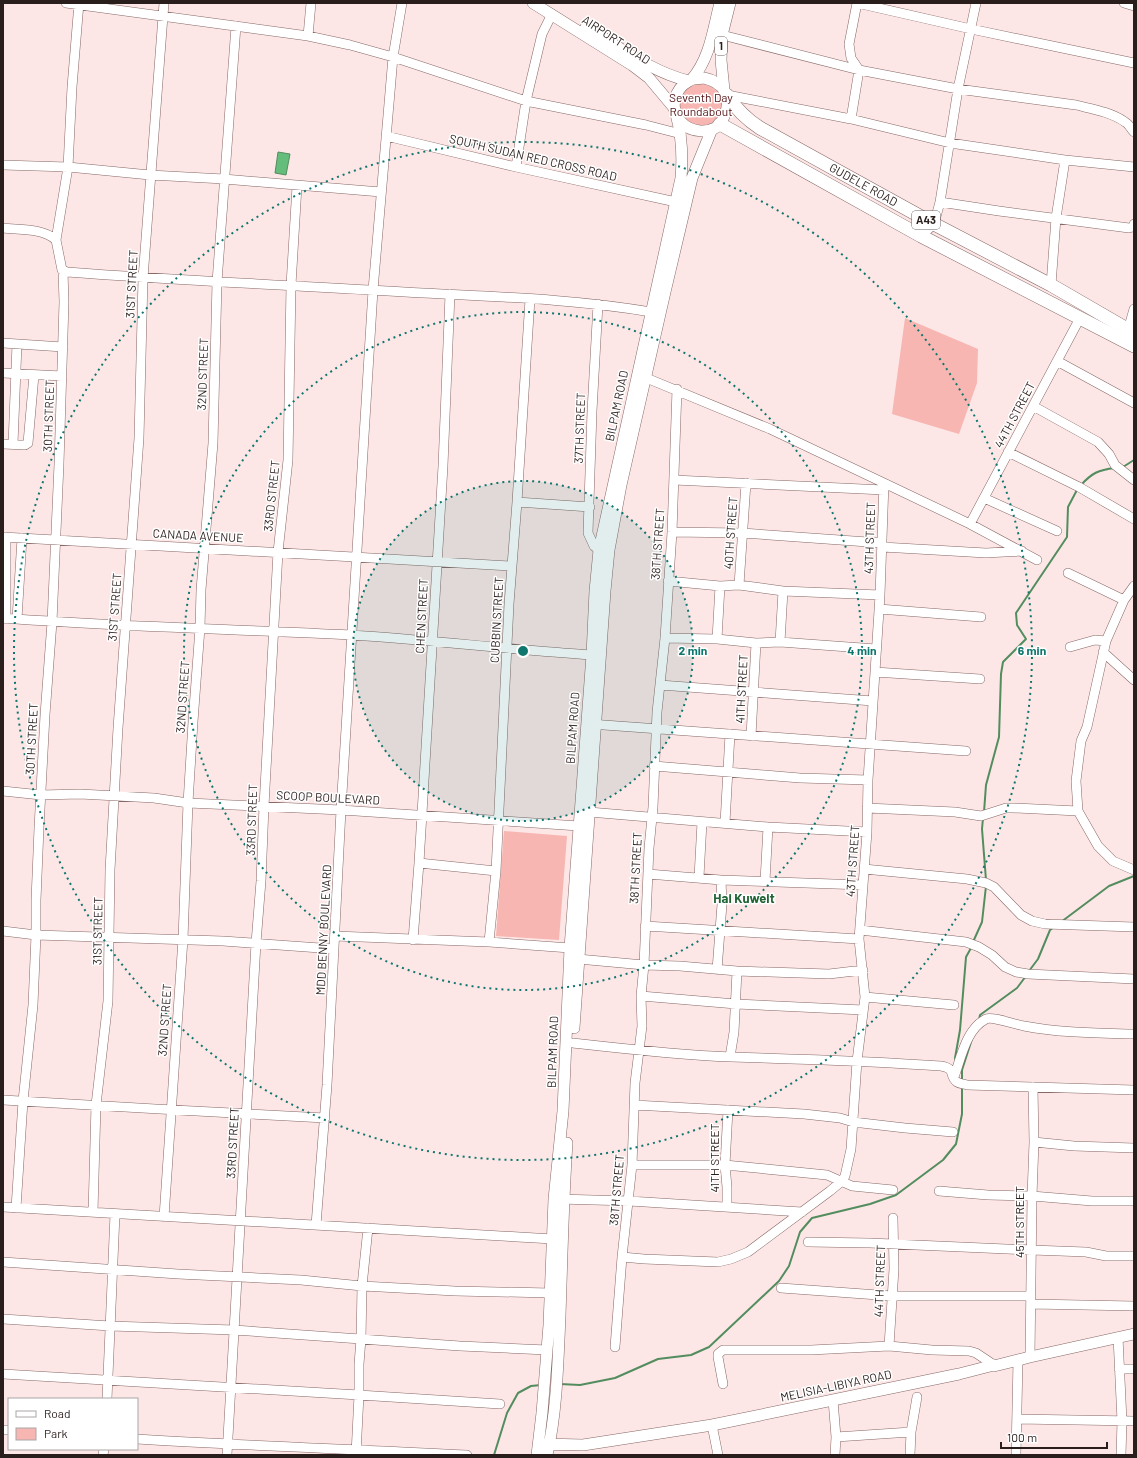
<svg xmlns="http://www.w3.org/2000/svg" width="1137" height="1458" viewBox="0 0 1137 1458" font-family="Barlow,sans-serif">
<rect width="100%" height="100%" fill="#fde7e6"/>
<path fill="#f7b6b2" d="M680 105a21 21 0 1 1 42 0a21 21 0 1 1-42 0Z
M905 318 978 349 977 383 959 434 892 414Z
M504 831 567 836 559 940 496 936Z"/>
<path fill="#64bd7b" stroke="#538d5f" d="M278 152 290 154 286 175 275 173Z"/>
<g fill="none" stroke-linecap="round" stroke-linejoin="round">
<path stroke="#538d5f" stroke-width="2" d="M1123 467 1134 460
M1081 485C1092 473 1098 470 1115 468
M984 812 986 785 999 737 1001 674 1003 662 1026 639 1017 625 1016 613 1067 537 1068 507 1078 488
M983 818 982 829 986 880
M1061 922 1109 886 1134 876
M973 942 982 922 986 886
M1029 971 1038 959 1050 930 1053 928
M979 1020 980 1015 1017 988 1026 976
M956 1061 955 1058 960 1030 966 957 971 948
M962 1081V1070L972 1039
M560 1384 580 1385 615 1378 658 1359 691 1355 709 1347 779 1281 789 1266 800 1232 812 1218 870 1204 896 1195 943 1160 956 1144 962 1114V1088
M494 1455 507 1413 518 1393 531 1386 541 1385"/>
<g stroke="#866866" stroke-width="10">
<path id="minor" d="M66 3 308 36 350 45 393 57 526 101 646 125 681 134
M857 3 971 29 1134 63
M1124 3 1134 6
M722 35 859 70 958 89 1076 105C1092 109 1111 112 1125 122 1129 124 1131 129 1134 132
M308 36 311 3
M727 95 851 119 950 143 1065 160 1134 167
M851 119 859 70 851 58 849 44 857 3
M386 136 516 167 676 202
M3 165 68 167 150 175 224 179 381 192
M516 167 526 101 542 34 552 14
M940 202 999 211 1129 228 1133 227 1134 224
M3 228C20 230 43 228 56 240L62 270 67 272C185 281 304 286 423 293 499 297 576 299 651 312
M921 236 934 224 940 202 958 89 976 3
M56 240 68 167 72 87 79 3
M1051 285 1056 218 1065 160
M598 304 592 411 588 533 594 546 599 550
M1128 330 1134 309
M3 343 63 347
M1057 361 1134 403
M3 373 62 376
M1033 406 1098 442 1109 454 1115 465 1134 480
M3 444 25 445 28 443 34 375
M13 444 17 344
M1008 452 1079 487 1134 519
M674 480 884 490
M884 483 970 524 1037 560
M984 498 1057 531
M517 502 590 507
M970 524 1080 318
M672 532 742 533 882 543
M3 537 511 566
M6 537V619
M882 547 986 553 1022 551
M1068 573 1124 600
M668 581 720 586 739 585 783 591 880 595
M739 585 746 483
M1134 586 1124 600 1106 641 1087 727 1081 741 1076 781 1078 811 1098 846 1113 861 1134 870
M879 609 981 617
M3 618C119 627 235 629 351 635 432 640 512 650 592 655
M17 619 22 538
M665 638 717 639 756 643 780 642 876 649
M717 639 720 586
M780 642 783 591
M1070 647 1095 640 1106 641
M1103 652 1134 680
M875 672 980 679
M660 685 873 701
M590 724 966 751
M751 736 756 643
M654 766 800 778 868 780
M3 791 41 795 80 794 154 798 188 803 341 810 579 826
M867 808 955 812 981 816 1006 808H1014L1078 811
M589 812 768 827 867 832
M725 823 730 734
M419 863 496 871
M864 869 967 879 986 883 994 887 1021 915 1032 921 1045 924 1134 927
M648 874 721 880 863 885
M699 877 702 822
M765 881 768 827
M645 926 859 939
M860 930 966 942 979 947 992 955 1005 967 1016 972 1028 974 1134 979
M3 931 36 935 223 941 334 949
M335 936 489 942 570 948
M413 940 419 863 443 466 450 294
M489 942 496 871 509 604 517 502 530 299
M578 959 644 965 680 966 737 971 829 974 863 970
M717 970 722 904 721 880
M641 996 736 1004 863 1010
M865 997 954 1005
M573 1043C626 1049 678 1055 731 1057 801 1059 871 1061 941 1066 957 1069 948 1075 957 1082 960 1084 964 1084 967 1085L1134 1090
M730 1057 734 1032 737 971
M954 1077C961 1058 966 1029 986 1019 992 1016 1016 1025 1024 1026 1060 1033 1097 1033 1134 1034
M3 1100C110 1106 218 1113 325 1118
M634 1105 804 1114 840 1118 853 1122 905 1128 953 1132
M1034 1142 1074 1146 1134 1148
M632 1165H725L827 1175 852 1186 893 1190
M939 1191 988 1195 1032 1196 1092 1201H1134
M558 1199 629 1201 802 1212
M3 1207 553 1239
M727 1207V1187L725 1165 728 1110
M16 1208 23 1101 33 1005 36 935V900L39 828 45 715 52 622 59 464 64 302 63 271
M93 1212 96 1105 108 1001 110 870 118 728 139 438 143 278 164 3
M164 1217 183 939 188 803 193 722 200 628 201 590 213 443 217 282 236 26
M316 1225 327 1085 341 810 373 290 393 57 402 3
M808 1242 870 1243 1032 1250 1086 1252 1106 1256H1134
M622 1257 644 1259 718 1262 731 1259 748 1252 830 1191 842 1181 845 1176 851 1149 857 1061 865 997 859 939 867 832 868 780 880 595 884 483 770 429 639 375
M3 1262 178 1274 301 1280 362 1286 455 1291 550 1293
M781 1288 892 1296H1031
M1031 1304 1134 1306
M3 1319 110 1326 234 1330 460 1346 547 1350
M1118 1337 1122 1421 1121 1455
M889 1346 894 1269 893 1218
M615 1347 622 1257 632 1165 635 1083 642 1026 641 996 644 965 649 848 653 807 657 712 665 638 672 532 677 389
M1030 1357 1032 1196 1034 1142 1033 1087
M1119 1369H1134
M3 1374 359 1395 500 1404
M723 1384 718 1357V1354L723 1350H811L889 1346 932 1350 969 1351 976 1353 994 1365
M107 1399 115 1214
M833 1400 836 1437 835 1455
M1017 1419 1134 1421
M712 1425 718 1455
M3 1430H9
M836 1437 911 1432
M137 1439C247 1446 357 1449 467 1455
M356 1454 359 1395V1364L361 1339 362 1286 368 1228
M103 1455 104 1449
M227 1455 256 943 261 881 264 806 278 552 288 460 291 285 297 186
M910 1455 911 1432 917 1397
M1016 1455 1018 1360"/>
</g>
<g stroke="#866866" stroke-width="12">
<path id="major" d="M533 3 632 65 649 78 675 109
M586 27C618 46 651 72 689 81
M704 78C724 82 733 98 724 116 723 119 722 123 720 124 710 135 690 132 681 122 669 109 674 89 689 81 693 78 699 79 704 78Z
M692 79C710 58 713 30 720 3
M724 90 721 60 722 35 730 3
M574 1028 605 591 609 550 621 485 665 292 692 178 712 129
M543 1444 583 1445 712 1425 959 1374 994 1365V1366L1030 1357 1134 1334
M537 1455 542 1413 549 1325 554 1199 563 1111 570 948 592 655 595 591 599 550 681 178C683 155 682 136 676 114
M547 1455C557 1412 558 1360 560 1316 562 1258 563 1201 567 1143"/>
</g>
<g stroke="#866866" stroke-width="14">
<g id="highway">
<path id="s1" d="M727 95C736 109 746 119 760 128L934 224 1051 285 1134 333"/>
<path d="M720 124 921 236 1134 346"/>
</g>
</g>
<use href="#minor" stroke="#fff" stroke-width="9"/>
<use href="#major" stroke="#fff" stroke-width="11"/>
<use href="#highway" stroke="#fff" stroke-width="13"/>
</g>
<circle cx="523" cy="651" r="170" fill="#0f766e" fill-opacity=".12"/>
<g fill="none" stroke="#0f766e" stroke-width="2" stroke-dasharray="2 4">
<circle cx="523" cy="651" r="170"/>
<circle cx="523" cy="651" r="339"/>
<circle cx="523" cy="651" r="509"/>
</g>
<g text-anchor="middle" stroke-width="3" stroke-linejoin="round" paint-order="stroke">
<g fill="#fff" stroke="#6a6261" stroke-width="1">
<rect x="715" y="37" width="12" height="18" rx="3"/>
<rect x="912" y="211" width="28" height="18" rx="3"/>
</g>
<g font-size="11" font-weight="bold" fill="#2a1e1d">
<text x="721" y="50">1</text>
<text x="926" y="224">A43</text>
</g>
<g font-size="12" fill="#2a1e1d" stroke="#fff">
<text transform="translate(616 40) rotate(33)" y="4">AIRPORT ROAD</text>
<text transform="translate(533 158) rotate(13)" y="4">SOUTH SUDAN RED CROSS ROAD</text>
<text dy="4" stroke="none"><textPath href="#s1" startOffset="165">GUDELE ROAD</textPath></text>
<text transform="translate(132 284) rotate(-87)" y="4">31ST STREET</text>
<text transform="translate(203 374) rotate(-88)" y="4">32ND STREET</text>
<text transform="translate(617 406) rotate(-78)" y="4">BILPAM ROAD</text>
<text transform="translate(1015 415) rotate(-62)" y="4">44TH STREET</text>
<text transform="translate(49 416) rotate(-88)" y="4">30TH STREET</text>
<text transform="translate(580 428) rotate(-88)" y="4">37TH STREET</text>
<text transform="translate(272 496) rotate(-84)" y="4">33RD STREET</text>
<text transform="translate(731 533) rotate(-86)" y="4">40TH STREET</text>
<text transform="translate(198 536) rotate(3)" y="4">CANADA AVENUE</text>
<text transform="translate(870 538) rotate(-88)" y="4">43TH STREET</text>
<text transform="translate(658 544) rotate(-86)" y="4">38TH STREET</text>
<text transform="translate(115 607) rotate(-86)" y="4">31ST STREET</text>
<text transform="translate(422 616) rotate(-87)" y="4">CHEN STREET</text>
<text transform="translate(497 620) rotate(-87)" y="4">CUBBIN STREET</text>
<text transform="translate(742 689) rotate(-87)" y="4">41TH STREET</text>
<text transform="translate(183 697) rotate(-86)" y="4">32ND STREET</text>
<text transform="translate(573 728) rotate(-86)" y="4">BILPAM ROAD</text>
<text transform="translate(32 739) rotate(-87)" y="4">30TH STREET</text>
<text transform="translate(328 798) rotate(3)" y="4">SCOOP BOULEVARD</text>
<text transform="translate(252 820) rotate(-88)" y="4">33RD STREET</text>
<text transform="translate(853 861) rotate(-86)" y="4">43TH STREET</text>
<text transform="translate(636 868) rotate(-87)" y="4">38TH STREET</text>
<text transform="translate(324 930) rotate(-87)" y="4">MDD BENNY BOULEVARD</text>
<text transform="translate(98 931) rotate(-89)" y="4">31ST STREET</text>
<text transform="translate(165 1020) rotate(-86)" y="4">32ND STREET</text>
<text transform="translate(553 1052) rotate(-88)" y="4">BILPAM ROAD</text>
<text transform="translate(233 1143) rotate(-87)" y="4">33RD STREET</text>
<text transform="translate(715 1158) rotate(-90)" y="4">41TH STREET</text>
<text transform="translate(617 1190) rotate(-85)" y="4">38TH STREET</text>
<text transform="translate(1020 1222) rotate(-90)" y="4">45TH STREET</text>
<text transform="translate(880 1281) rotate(-88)" y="4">44TH STREET</text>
<text transform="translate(836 1386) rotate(-12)" y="4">MELISIA-LIBIYA ROAD</text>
</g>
<g font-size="12" fill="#531114" stroke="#fff">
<text x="701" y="102">Seventh Day<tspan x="701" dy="14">Roundabout</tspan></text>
</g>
<g font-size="13" font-weight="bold" fill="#226436" stroke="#fff">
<text x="744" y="903">Hai Kuweit</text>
</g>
</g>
<circle cx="523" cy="651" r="6" fill="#0f766e" stroke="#fff" stroke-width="2"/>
<g font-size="12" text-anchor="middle" font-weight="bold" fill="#0f766e" stroke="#fff" stroke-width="3" stroke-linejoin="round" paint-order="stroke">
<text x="693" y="655">2 min</text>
<text x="862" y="655">4 min</text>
<text x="1032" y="655">6 min</text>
</g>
<rect width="1137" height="1458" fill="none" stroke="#2a1e1d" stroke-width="8"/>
<rect x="8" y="1398" width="130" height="52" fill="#ffffff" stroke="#aaa5a5"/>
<rect x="16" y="1411" width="20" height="6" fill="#ffffff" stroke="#aaa5a5"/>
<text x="44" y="1418" font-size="12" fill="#2a1e1d">Road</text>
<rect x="16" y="1428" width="20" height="12" fill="#f7b6b2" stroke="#aaa5a5"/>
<text x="44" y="1438" font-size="12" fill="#2a1e1d">Park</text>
<path d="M1001 1442v6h106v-6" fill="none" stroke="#2a1e1d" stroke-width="2"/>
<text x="1007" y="1442" font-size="12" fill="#2a1e1d" stroke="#ffffff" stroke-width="3" paint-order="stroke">100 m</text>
</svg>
